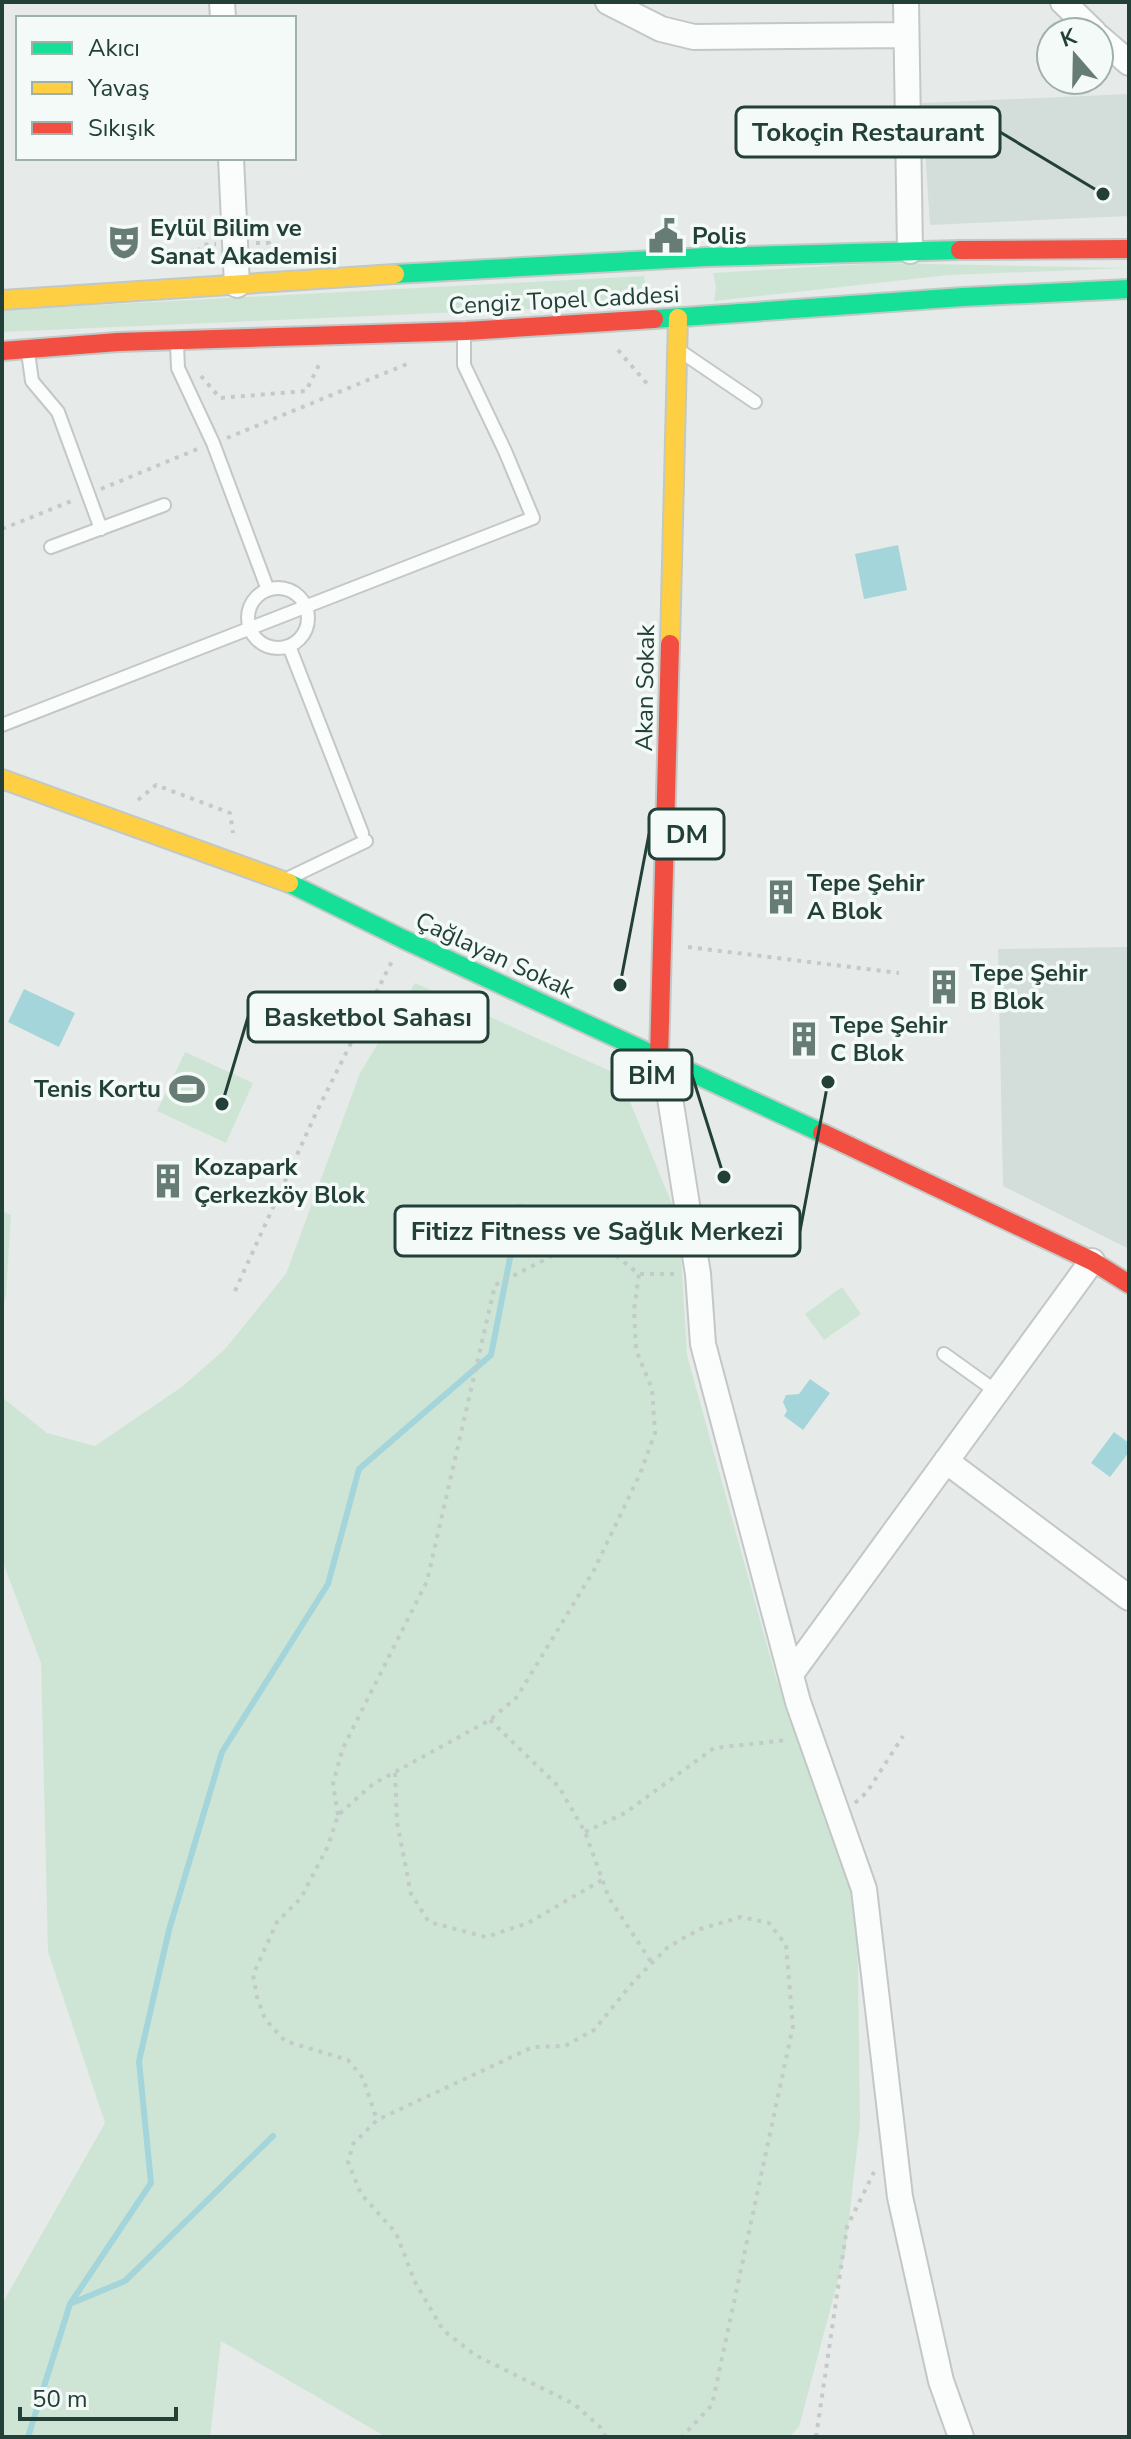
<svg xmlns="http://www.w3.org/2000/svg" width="1131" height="2439" viewBox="0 0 1131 2439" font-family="'Nunito Sans',sans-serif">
<rect width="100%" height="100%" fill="#e6ebe9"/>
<path fill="#d3ddd9" d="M1129 94V216L930 225 922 103Z
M1129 947V1249L1003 1186 998 949Z"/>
<path fill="#cee5d5" d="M881 263 1129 268 949 275 714 301 716 287 713 273Z
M644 276 648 304 2 332V310Z
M415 983 619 1075 679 1221 687 1355 776 1678 857 1891 860 2123 845 2254 799 2427 789 2437H386L221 2341 210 2437H2V2304L105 2123 48 1952 41 1663 2 1560V1397L47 1433 95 1446 183 1386 225 1349 286 1274 360 1073Z
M185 1052 253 1083 226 1143 157 1111Z
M2 1211 11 1215 6 1295 2 1312Z
M842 1287 861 1314 824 1340 805 1314Z"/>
<path fill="#a4d5db" d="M898 545 907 590 864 599 855 554Z
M24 989 75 1013 59 1047 8 1022Z
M810 1379 830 1393 803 1430 784 1416 787 1411 783 1402 786 1395 799 1394Z
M1114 1432 1129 1443V1452L1110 1477 1091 1463Z"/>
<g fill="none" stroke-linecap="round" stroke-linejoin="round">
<path stroke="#a4d5db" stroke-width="6" d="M72 2303 125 2281 273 2136
M28 2437 70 2304 151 2183 139 2061 169 1930 222 1752 328 1584 359 1469 491 1355 520 1207"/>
<g stroke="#c3c8c6" stroke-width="16">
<path id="lane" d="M177 345 178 368 213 443 268 590
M680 351 755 402
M28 352 32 381 58 412 101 529
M51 547 164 505
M248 618a30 30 0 1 1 60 0a30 30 0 1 1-60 0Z
M289 646 362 833
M2 725 533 518 505 451 464 365V334
M291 877 366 841
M944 1354 997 1392"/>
</g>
<g stroke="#c3c8c6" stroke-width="28">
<path id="street" d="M222 2 223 18
M608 2 661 29 694 37 906 35
M906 2 910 251
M1063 2 1094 32
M1099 37 1129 63
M231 158 237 285
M659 1058 670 1098 698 1274 703 1344 798 1702 864 1889 900 2197 941 2381 961 2437
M946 1461 1129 1598
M791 1674 1092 1261"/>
</g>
<g stroke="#c1c9c6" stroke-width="22">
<path id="fast" d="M395 274 706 257 960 250
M654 319 963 297 1129 289
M289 883 403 939 822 1133"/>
</g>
<g stroke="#c1c9c6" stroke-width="22">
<path id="slow" d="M2 300 395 274
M670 644 678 318
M2 779 289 883"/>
</g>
<g stroke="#c1c9c6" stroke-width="22">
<path id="jam" d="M960 250 1129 249
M2 351 118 342 466 331 654 319
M659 1058 670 644
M822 1133 1092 1261 1129 1284"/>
</g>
<path stroke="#c2cbc7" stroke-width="4" stroke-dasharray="4 6" stroke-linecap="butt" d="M256 243H269L270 253
M193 260 202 245 216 244
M618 350 649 386
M201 376 220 398 306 391 320 363
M227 438 407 364
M101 489 200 448
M2 529 74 500
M138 800 156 785 230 813 233 833
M688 947 899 973
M640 1274H675
M235 1291 316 1113 392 961
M490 1720 559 1787 585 1832 609 1898 652 1963
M395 1773 397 1822 411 1894 429 1922 486 1937 528 1923 602 1880
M855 1803 867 1792 903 1736
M338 1815 333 1783 343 1748 427 1581 495 1285 556 1254 609 1250 639 1274 634 1310 636 1350 652 1389 655 1433 640 1474 594 1570 517 1697 490 1720 373 1784 338 1815 328 1846 301 1898 277 1922 253 1975 257 1997 265 2019 285 2041 348 2060 363 2078 377 2120
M585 1832 625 1813 714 1748 788 1740
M606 2437 600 2427 574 2404 475 2355 443 2330 415 2282 396 2233 361 2194 348 2162 353 2144 377 2120 533 2047 565 2046 594 2030 634 1981 668 1947 700 1929 741 1917 769 1923 786 1945 793 2026 712 2405 682 2437
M816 2437 847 2227 874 2172"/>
<use href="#lane" stroke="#fbfcfc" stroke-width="12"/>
<use href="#street" stroke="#fbfcfc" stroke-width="24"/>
<use href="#fast" stroke="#16e098" stroke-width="18"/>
<use href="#slow" stroke="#ffcf43" stroke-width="18"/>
<use href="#jam" stroke="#f24e42" stroke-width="18"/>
</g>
<defs>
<g id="civic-bare" transform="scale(2.76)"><path d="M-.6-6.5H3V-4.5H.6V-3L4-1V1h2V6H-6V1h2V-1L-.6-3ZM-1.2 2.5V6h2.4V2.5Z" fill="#677c75" stroke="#f4faf7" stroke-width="2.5" paint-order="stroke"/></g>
<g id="theatre-bare" transform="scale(2.76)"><path d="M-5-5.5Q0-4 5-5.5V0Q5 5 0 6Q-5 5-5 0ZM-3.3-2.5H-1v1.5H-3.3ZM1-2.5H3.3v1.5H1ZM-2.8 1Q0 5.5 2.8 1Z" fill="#677c75" stroke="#f4faf7" stroke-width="2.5" paint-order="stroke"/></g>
<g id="building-bare" transform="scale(2.76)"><path d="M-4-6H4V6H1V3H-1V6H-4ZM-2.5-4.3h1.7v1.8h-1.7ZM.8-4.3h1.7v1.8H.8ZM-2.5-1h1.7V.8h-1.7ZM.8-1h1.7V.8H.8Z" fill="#677c75" stroke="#f4faf7" stroke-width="2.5" paint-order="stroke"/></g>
<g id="stadium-bare" transform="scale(2.76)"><path d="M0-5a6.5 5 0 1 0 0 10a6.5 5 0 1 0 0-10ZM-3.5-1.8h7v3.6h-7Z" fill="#677c75" stroke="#f4faf7" stroke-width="2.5" paint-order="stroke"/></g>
</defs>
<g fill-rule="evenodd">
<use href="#civic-bare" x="666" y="236"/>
<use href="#theatre-bare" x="124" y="242"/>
<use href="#building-bare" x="781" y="897"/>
<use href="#building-bare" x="944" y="987"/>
<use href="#building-bare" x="804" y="1039"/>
<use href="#stadium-bare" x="187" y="1089"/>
<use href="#building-bare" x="168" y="1181"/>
</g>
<g text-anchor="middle" stroke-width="7" stroke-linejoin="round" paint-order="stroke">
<g font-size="24" font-weight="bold" fill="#224037" stroke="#f4faf7" text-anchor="start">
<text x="150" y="236">Eylül Bilim ve<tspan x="150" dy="28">Sanat Akademisi</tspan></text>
<text x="692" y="244">Polis</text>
<text x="807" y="891">Tepe Şehir<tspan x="807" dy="28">A Blok</tspan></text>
<text x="970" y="981">Tepe Şehir<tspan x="970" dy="28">B Blok</tspan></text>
<text x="830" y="1033">Tepe Şehir<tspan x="830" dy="28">C Blok</tspan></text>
<text x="161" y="1097" text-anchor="end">Tenis Kortu</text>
<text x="194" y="1175">Kozapark<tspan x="194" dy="28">Çerkezköy Blok</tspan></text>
</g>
<g font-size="24" fill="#224037" stroke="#f4faf7">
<text transform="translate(564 300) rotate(-3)" y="8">Cengiz Topel Caddesi</text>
<text transform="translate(645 688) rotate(-89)" y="8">Akan Sokak</text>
<text transform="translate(495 955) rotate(25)" y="8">Çağlayan Sokak</text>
</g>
</g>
<path fill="none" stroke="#224037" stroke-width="3" d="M1103 194L1000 132M620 985L649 834M222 1104L248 1017M724 1177L692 1075M828 1082L800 1231"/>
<g fill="#224037" stroke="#f4faf7" stroke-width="3">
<circle cx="1103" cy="194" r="8"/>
<circle cx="620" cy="985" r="8"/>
<circle cx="222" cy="1104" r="8"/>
<circle cx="724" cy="1177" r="8"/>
<circle cx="828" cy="1082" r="8"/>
</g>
<g fill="#f4faf7" stroke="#224037" stroke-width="3">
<rect x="736" y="107" width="264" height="50" rx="8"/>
<rect x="649" y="809" width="75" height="50" rx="8"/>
<rect x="248" y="992" width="240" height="50" rx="8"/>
<rect x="612" y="1050" width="80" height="50" rx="8"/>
<rect x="395" y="1206" width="405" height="50" rx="8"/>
</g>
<g font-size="26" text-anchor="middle" font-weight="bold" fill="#224037">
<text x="868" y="141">Tokoçin Restaurant</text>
<text x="687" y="843">DM</text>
<text x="368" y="1026">Basketbol Sahası</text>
<text x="652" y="1084">BİM</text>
<text x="597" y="1240">Fitizz Fitness ve Sağlık Merkezi</text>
</g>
<rect width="1131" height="2439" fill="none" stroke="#224037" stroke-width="8"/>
<rect x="16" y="16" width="280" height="144" fill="#f4faf7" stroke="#a0b0aa" stroke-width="2"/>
<rect x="32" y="42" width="40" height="12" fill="#16e098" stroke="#a0b0aa" stroke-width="2"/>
<text x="88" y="56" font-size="24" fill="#224037">Akıcı</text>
<rect x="32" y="82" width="40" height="12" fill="#ffcf43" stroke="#a0b0aa" stroke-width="2"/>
<text x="88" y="96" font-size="24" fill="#224037">Yavaş</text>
<rect x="32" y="122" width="40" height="12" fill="#f24e42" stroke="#a0b0aa" stroke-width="2"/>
<text x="88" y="136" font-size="24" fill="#224037">Sıkışık</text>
<g transform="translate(1075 56) rotate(340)"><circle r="38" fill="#f4faf7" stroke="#a0b0aa" stroke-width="2"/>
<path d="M0-6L14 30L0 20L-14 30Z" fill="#677c75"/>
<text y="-12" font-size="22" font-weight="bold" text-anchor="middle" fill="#224037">K</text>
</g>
<path d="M20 2407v12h156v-12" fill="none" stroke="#224037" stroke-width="4"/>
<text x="32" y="2407" font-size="24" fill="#224037" stroke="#f4faf7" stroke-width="6" paint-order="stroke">50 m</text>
</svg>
